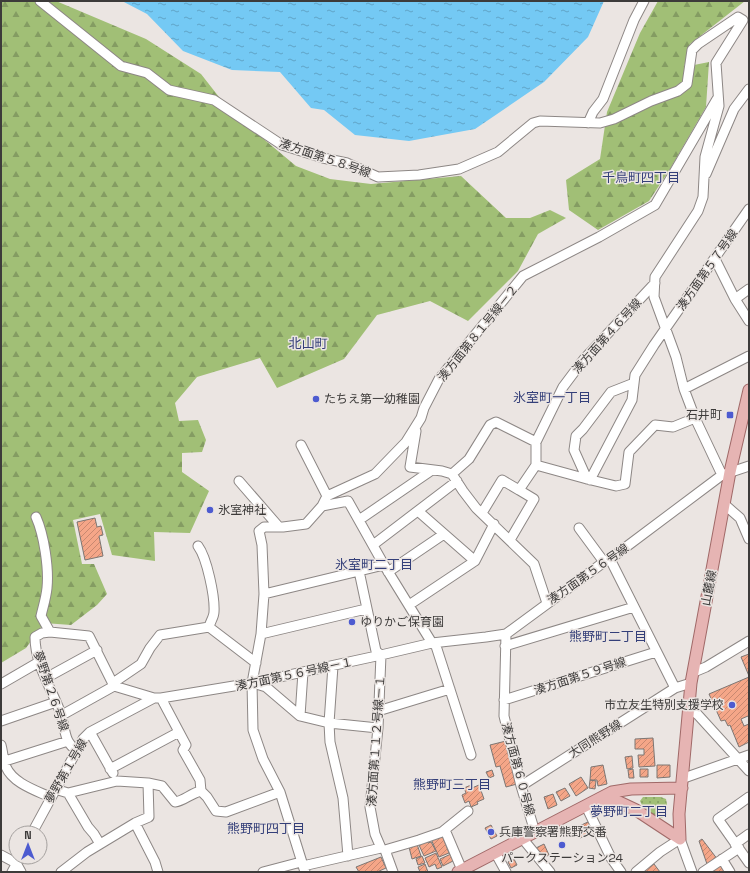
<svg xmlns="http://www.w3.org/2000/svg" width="750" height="873" viewBox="0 0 750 873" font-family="'Space Grotesk','Noto Sans JP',sans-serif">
<defs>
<pattern id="grass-dots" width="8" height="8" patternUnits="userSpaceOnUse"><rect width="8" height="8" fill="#a1bf76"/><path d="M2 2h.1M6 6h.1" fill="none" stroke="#849c62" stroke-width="1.8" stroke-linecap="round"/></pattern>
<pattern id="forest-firs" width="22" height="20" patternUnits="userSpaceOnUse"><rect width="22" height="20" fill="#a1bf76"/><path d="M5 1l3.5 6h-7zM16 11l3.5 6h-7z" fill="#849c62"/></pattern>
<pattern id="water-ripples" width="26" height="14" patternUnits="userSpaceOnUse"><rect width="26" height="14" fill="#74c9f4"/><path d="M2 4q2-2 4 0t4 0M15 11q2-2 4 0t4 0" fill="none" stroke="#60a4c7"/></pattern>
<pattern id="building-hatch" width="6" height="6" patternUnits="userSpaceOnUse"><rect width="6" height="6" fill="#f5a688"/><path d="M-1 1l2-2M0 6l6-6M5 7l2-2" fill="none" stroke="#c88870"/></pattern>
</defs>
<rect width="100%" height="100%" fill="#ebe5e2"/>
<path fill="url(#grass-dots)" d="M643 797H661L666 799 667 804 666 815 662 818C653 817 643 809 640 801Z"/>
<path fill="url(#forest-firs)" d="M1 1H56L146 39 201 74 230 111 296 166 330 179 371 184 461 176 506 218H530L550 210 566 218 538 234 518 271 468 321 430 301 377 315 344 359 277 388 260 358 197 377 175 403 179 421 198 420 206 440 202 452 182 453V472L209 491 190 533 154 532 155 561 112 555 100 514 73 520 82 564H94L107 594 97 605 71 625 44 623 26 648 1 663Z
M658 1H745L690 44 684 67 709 62 706 107 670 169 649 201 598 230 569 210 566 180 600 159 607 112 640 33Z"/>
<path fill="url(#water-ripples)" d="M122 1H604L588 37 544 82 475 129 409 141 355 135 324 110 311 108 280 72 232 70 183 51 147 14Z"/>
<path fill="url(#building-hatch)" stroke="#7c7673" d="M95 518 97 527 101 526 103 535 99 536 103 556 85 560 77 522Z
M749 654V676L741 657Z
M749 677V719L748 716 741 719 744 726 749 724V742L739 747 730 725 728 726 725 720 721 721 709 694Z
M653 738 655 766 639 767 638 755H644V749H635V739Z
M506 741 517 784 506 787 500 766 496 767 490 745Z
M632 756 633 768 627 769 625 757Z
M603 765 607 784 598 786 597 780H590L591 767Z
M657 765H670V777L657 778Z
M633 769 634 778H629L628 770Z
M640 769H648V777H640Z
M492 770 494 776 489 778 486 772Z
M581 777 588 788 576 796 569 784Z
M590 780 596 781 595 789 589 788Z
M471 785 472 788 479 785 484 799 477 802 478 804 471 807 469 801 465 803 462 795 466 793 464 788Z
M565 788 570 796 561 801 556 792Z
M553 794 557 805 548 809 544 797Z
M590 821 595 831 580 838 575 828Z
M491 825 497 836 491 839 485 828Z
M442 835 449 853 439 857 431 839Z
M702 839 718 860 708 867 699 841Z
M427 841 428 843 431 842 436 851 424 856 419 845Z
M417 844 421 856 412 859 409 847Z
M544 844 549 855 543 858 536 848Z
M436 853 442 867 437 869 435 864 429 867 425 858Z
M451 854 453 861 443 866 440 859Z
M422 856 425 863 418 865 416 859Z
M381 857 386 868 377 872H359L356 867Z
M514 859 517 865 511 868 508 862Z
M425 864 428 872H420L418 867Z
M654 864 660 872H642Z
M720 864 726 872H711V871Z"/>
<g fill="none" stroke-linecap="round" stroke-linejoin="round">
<g stroke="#8d8785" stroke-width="11">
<path id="minor" d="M40 1 121 66 147 73 169 90 214 100 282 145 323 158 347 163 378 177 419 175 459 169 498 152 533 123 540 121 600 123 614 119 651 101 678 91 687 84 692 50 698 44 738 17 743 20 716 63 719 106 705 157 703 197 698 211 655 277 654 297 676 357 684 389 695 418 722 475
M588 123 593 112 603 99 634 20 644 1
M706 174 734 109 749 89
M715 259 735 299 749 321
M735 299 749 289
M684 389 749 356
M416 431 410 467 442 471 452 474 463 491 476 508 534 564 547 603
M301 445 327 496
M536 465 587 479 616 486 625 484 629 452 655 425 673 427 695 418
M452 474 469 459 490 425 496 422 536 442
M587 479 574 450 576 436 583 429 611 392 634 383
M590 480 632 400 635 375 654 345 749 209
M239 481 279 527
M724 504 740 518 749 539
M322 506 348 501 384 565 432 643 436 646 471 755
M418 511 475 561
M482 513 502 480 519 490 536 465V442L563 387 584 359 655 283
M36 517C44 535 49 568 47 588 46 598 43 607 41 616L50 632
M359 520 432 470
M579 528 604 562
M510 540 534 499 519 490
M373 545 457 481
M198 546C207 558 215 597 214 612 214 617 210 622 209 627
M610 559 675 688
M359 571 376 651 381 655 378 728 370 807 375 834 381 848
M388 572 444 534
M264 594 384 565
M409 605 475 561 494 524
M209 627 256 663
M261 634 366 609
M506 634 504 716 521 786 535 832
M505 646 634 607
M333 666 329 723 330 742 343 798 348 856
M694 672 706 667 749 641
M46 678 97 650
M113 683 141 664 150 648 160 635 209 627
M253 683 266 687 300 716 329 723 378 728
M1 684 39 662
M161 698 186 745 183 750 200 780 201 791
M504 700 656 652
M690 708 698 715 749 771
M378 711 450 689
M62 715 114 686
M300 716 303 672
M1 721 56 702
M90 732 113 773
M1 745C3 752 3 760 6 767 13 783 35 790 50 797
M77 750C73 748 70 745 68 741 64 733 64 723 61 714 52 689 35 665 35 637L42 633 50 632 89 636 114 686 154 698H161L252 683 381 655 432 643 486 637 506 634 604 562 610 559 722 475 749 466
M5 761 68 741
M110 769 179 732
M684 778 749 755
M521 786 675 688 691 683
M55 789 68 793 117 781 148 783 162 786 175 802C184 801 191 793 201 791
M201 791 207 797 216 811 226 812 280 792
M68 793 88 827 94 834 100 844
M749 797 718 819 749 863
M586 806 611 858 621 872
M135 823 155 862 158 872
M445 830 462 870
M32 833 83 739 90 732 154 698
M522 838 550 872
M735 844 749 834
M385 850 419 840 442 832 468 811
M385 850 393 872
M495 852 506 872
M1 855 16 863 21 872
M722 859 730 872
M303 866 381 848
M12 872 20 857
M61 872 87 852 135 823 149 817 148 783
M263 872 301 862
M305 872 280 792 263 759 253 730 252 683 261 634 264 594 262 545 259 531 264 527H283L306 524 322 506 327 496 375 474 406 442 421 418 424 408 439 379 523 276 599 237 655 205 717 99
M636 872 660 852 680 839 692 872
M703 872 739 848"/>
</g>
<g stroke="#a06968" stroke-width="13">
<path id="major" d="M595 801 619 802 636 810 680 839
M680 839 679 814 691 683 730 472 749 390
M458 872 612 792 631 789 682 788"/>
</g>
<use href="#minor" stroke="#fff" stroke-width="9"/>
<use href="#major" stroke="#e6b4b3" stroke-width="11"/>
</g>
<g fill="#4d5bd0" stroke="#ebe5e2" stroke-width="1.5">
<circle cx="316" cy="399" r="4"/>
<rect x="726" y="411" width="8" height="8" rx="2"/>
<circle cx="210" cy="510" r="4"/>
<circle cx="352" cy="622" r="4"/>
<circle cx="732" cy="705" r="4"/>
<circle cx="491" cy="832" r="4"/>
<circle cx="562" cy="845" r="4"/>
</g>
<g text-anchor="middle" stroke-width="3" stroke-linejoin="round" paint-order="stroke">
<g font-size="12" fill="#3d3b3a" stroke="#ebe5e2">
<text transform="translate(325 158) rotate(19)" y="4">湊方面第５８号線</text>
<text transform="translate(707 270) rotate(-55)" y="4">湊方面第５７号線</text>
<text transform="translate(478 333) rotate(-51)" y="4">湊方面第８１号線－２</text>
<text transform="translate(607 336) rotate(-48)" y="4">湊方面第４６号線</text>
<text transform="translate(588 574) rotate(-35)" y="4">湊方面第５６号線</text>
<text transform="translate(709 588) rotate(-79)" y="4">山麓線</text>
<text transform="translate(294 674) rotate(-12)" y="4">湊方面第５６号線－１</text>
<text transform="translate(580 676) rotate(-18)" y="4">湊方面第５９号線</text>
<text transform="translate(51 691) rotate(71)" y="4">夢野第２６号線</text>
<text transform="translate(595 739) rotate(-32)" y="4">大同熊野線</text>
<text transform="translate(376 741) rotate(-86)" y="4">湊方面第１１２号線－１</text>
<text transform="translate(518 769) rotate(75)" y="4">湊方面第６０号線</text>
<text transform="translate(66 771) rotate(-60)" y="4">夢野第１号線</text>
</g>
<g font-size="12" fill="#3d3b3a" stroke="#ebe5e2" text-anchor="start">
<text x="324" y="403">たちえ第一幼稚園</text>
<text x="722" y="419" text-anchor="end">石井町</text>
<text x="218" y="514">氷室神社</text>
<text x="360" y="626">ゆりかご保育園</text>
<text x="724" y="709" text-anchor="end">市立友生特別支援学校</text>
<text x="499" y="836">兵庫警察署熊野交番</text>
<text x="562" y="862" text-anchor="middle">パークステーション24</text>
</g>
<g font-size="13" fill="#343f79" stroke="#ebe5e2">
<text x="641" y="182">千鳥町四丁目</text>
<text x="308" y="348">北山町</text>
<text x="552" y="402">氷室町一丁目</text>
<text x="374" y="569">氷室町二丁目</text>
<text x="608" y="641">熊野町二丁目</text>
<text x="452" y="789">熊野町三丁目</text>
<text x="629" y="816">夢野町二丁目</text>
<text x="266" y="833">熊野町四丁目</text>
</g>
</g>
<rect width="750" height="873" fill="none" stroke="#3d3b3a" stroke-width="4"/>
<g transform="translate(28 845)"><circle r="19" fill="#ebe5e2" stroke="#a5a19f"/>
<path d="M0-3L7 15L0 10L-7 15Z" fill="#4d5bd0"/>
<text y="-6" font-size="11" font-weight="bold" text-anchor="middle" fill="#3d3b3a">N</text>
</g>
</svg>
